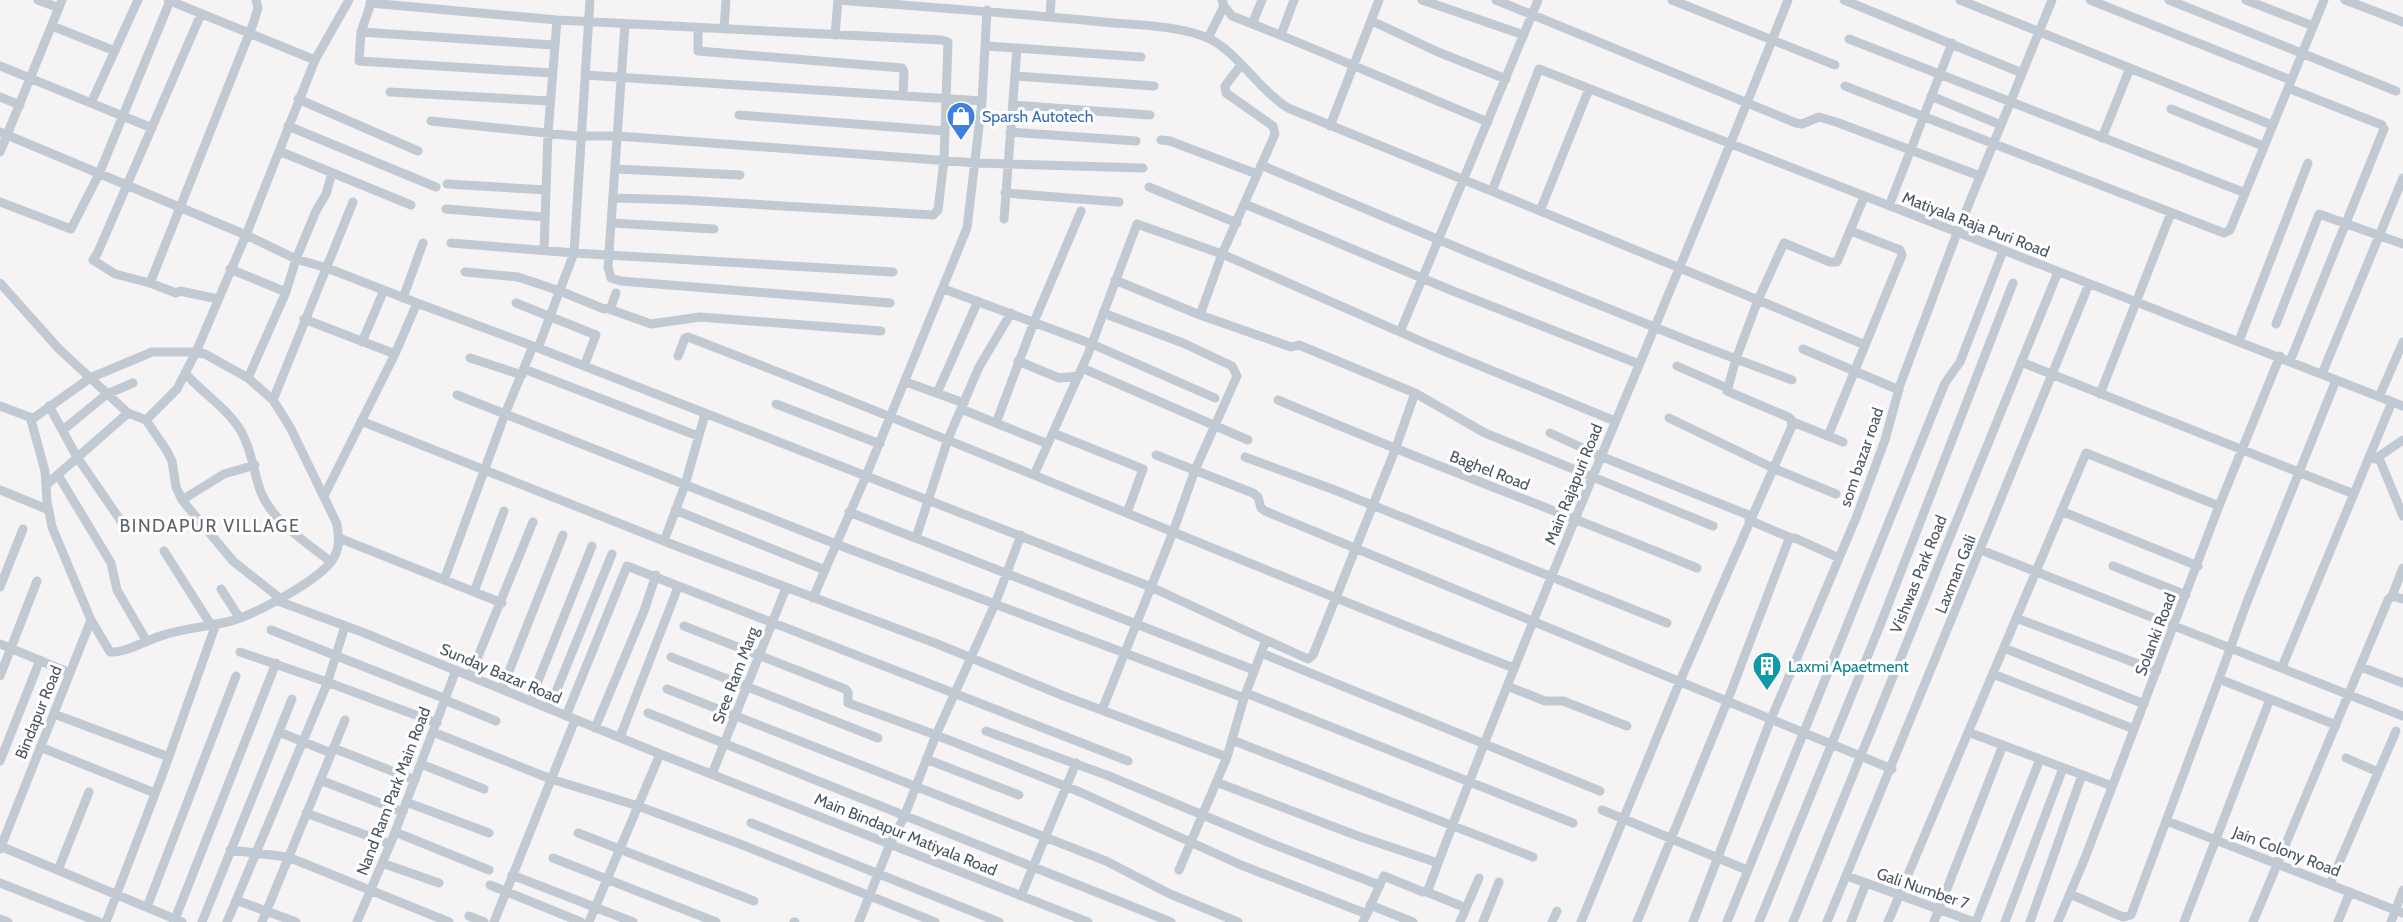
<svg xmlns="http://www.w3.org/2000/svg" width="2403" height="922" viewBox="0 0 2403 922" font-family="Cabin,sans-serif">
<rect width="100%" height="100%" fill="#f5f3f3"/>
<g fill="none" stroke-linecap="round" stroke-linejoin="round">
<path stroke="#c1cad2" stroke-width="9" d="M38 0 59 8
M168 0 315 60
M372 0 361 32 359 61 552 73
M838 0C926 7 1014 13 1102 22 1134 25 1180 25 1210 39 1238 53 1259 90 1288 108L1758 300 1736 359 1727 391 1788 417 1791 419 1792 426 1680 681 1581 922
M1422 0 1524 35
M1496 0 1796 123 1802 124 1819 117 1836 122 1980 176
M1672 0 1835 65
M1844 0 2022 73
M1960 0 2272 125
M2090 0 2291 80
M2169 0 2396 91
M2246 0 2313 26
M2345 0 2403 22
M370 3 557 20 942 40 948 42 944 160 938 210 933 215 684 200 614 198
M1224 6 1232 16C1318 49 1402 87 1488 122
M987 10 982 101 967 228 866 476 1151 587 1266 640
M201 14 98 252 93 260 115 274 150 283 176 293 180 291 218 299
M1050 16 1051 0
M1372 21 1438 52 1506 79
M625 24 608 267 611 278 621 281 890 303
M1252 24 1262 0
M52 26 115 51
M698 28V51L902 68 904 72 903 96
M724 29 726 0
M361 32 553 45
M835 35 838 0
M1281 35 1294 0
M1208 38 1224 6 1222 0
M1849 39 2243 192
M987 46 1141 57
M0 66 152 128
M585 75 982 101
M1015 76 1154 86
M1845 86 2224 233 2230 230 2324 0
M2288 88 2382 125 2384 129 2290 361
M390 92 550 101
M1931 96 2001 125
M0 97 20 105
M298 99 418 151
M91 103 138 0
M1013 105 1150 115
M2171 109 2263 146
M739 115 945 131
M431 121 575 136H618L976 163 1143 168
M288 126 436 187
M1330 126 1379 0
M0 132 246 235 296 259 327 268 417 303 533 346 866 476 825 570
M1010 132 1136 141
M2102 138 2130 68
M1161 140 1170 141 1257 174
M279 151 411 205
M0 152 62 0
M1261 165 1468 252 1694 343 1792 380
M616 169 740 175
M447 184 546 190
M1149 187 1237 223
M1492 191 1539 69 2403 406
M1005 193 1119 202
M1864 197 1837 262H1830L1784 243 1758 300 1865 345
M0 202 71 229 99 174 170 1
M1245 204 1453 291 1639 364
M1889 206 1952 43
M446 209 545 217
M1540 211 1589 89
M1004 219 1017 48
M612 223 714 229
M451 243 574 253 893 272
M544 250 548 133 557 20
M230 269 286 292
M465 272 518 277 560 291 604 309 611 307 616 293
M1115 280 1200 315 1291 347 1299 345 1415 393 1485 433 1713 526
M0 283 59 349 128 413 146 420 167 451 172 461 176 487 182 500 233 561 281 599
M150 283 253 24 258 8 256 0
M944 289 1092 344 1215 398
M403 298 423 243
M516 303 596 335 584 366
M609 309 651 324 700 317 881 331
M1200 315 1222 254 1275 134 1273 126 1226 93 1225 86 1241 65
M304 319 395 354 417 303
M2276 324 2319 214 2403 244
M1400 332 1538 0
M2239 341 2308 163
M362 342 384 290
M538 348 574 253 590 0
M1803 349 1899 390
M152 352H196L205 354 248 378 273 400 290 427 337 524C339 537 340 548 333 559 319 581 255 614 231 621 210 626 188 628 167 634 150 638 127 653 110 652L91 620 52 527 47 502 45 471 31 420 90 378Z
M678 356 685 338 688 337C965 443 1237 562 1514 668
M470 358 522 375
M1018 361 1059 378 1079 376
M2021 362 2354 494
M1677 366 1727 388
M1082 368 1248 440
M524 369 698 436
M185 373C202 393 230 410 242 433 253 454 254 476 262 495 275 523 307 543 331 562
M2322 374 2403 178
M248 378 286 292 296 259 316 211 326 194 332 173
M2336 380 2247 602 2219 679 2336 725
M906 382 964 403
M937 393 978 301
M2100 394 2171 213
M457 395 836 544 1244 698
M2379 397 2403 342
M273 400 353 202
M1278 400C1416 459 1558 511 1697 568
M776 404 880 444
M0 406 32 418
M49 406 77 457 125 527
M961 409 1048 444
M1669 418 1773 468 1836 494
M146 420 177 389 196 352 246 235 315 60 349 0
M361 421 679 547 935 643 1064 696 1227 757
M1793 422 1843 442
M996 423 1034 322 1081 211
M63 430 107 394 133 383
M1053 433 1143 469 1127 513
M1550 433 1600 456 1751 516
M1828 436 1902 255 1900 250 1851 231
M1156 455 1253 493 1258 497 1261 508 1265 511 1892 769
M1245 457 1332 489 1667 623
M2379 458 2403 516
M2375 459 2403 440
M58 475 111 563 117 590 146 640
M1034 475 1088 354 1137 224 1222 254 1432 346 1615 421
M46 485 128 413
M0 490 49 510
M324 496 395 354
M182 500 224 474 255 465
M675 510 825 570 813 598
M2061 511 2198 566
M849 512 1254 670
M1749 520 1791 538
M339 538 502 603
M916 538 948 439 979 367 1011 313
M664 541 685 485 705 414
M1981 550 2403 716
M164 551 211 625
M2113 566 2186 595
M444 580 505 414 533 346
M0 587 23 529
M221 589 239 617
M474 592 504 511
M2392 596 2403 568
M278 601 362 632 660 754 1088 922
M2016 618 2157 671
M684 626 845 689 848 692V703L851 704 936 735 1080 792 1241 865 1367 914
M271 630 446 699
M0 644 70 673
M2004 648 2144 704
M240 652 327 682 437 723
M1261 653 1600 791
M671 657 878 738
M2282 667 2392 402
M2361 667 2403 683
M1993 674 2134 729
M0 676 37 581
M470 676 533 522
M1507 686 1545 701H1563L1627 726
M502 689 563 535
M667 689 1106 861 1170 894 1238 922
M1246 693 1573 823
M445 700 496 721
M530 701 592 546
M549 709 612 554
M1102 710 1173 532 1195 470 1237 376 1232 366 1183 343 1103 313
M648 713 1171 922
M54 714 169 757
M566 716 627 566 1128 761
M595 728 644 611 656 575
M986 731 1109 776 1270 843 1379 885
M279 732 331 753
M433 732 551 779 638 806 740 844 935 922
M1968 732 2112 786
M620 737 678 587
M1232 740 1533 857
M40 747 155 793
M333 748 415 780
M2346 758 2378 772
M926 759 1019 795
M0 761 40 660
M421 764 484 789
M712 774 786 588
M320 780 403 812
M1216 782 1358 836 1438 863
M406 802 489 833
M1602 810 1747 870
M306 813 390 844
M2167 821 2403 913
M751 823 999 922
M395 832 489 870
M578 833 754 901
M0 846 182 922
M0 849 91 620
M230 850 288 857 449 922
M553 858 716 922
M382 863 439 883
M58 870 89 792
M1179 870 1227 757 1244 698 1266 640 1308 659 1313 655 1395 450 1415 393
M512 875 633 922
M1847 876 1974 922
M0 883 99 922
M2330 884 2396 731
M490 885 581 922
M1427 892 1466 908
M2070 894 2123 917 2131 915 2219 679
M1021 896 1076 763
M236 900 296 922
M1370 905 1413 922
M147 907 236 676
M469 916 484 922
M0 919 8 922
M175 919 276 663
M106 922 163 773 216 624
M202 922 292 699
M227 922 327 684 345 626
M262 922 345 720
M357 922 392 840 456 670
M494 922 575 720
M589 922 660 754
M794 922H795
M859 922 890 844 904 817 936 735 995 604 1021 535
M1363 922 1384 876 1423 892 1428 890C1540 590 1671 298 1788 0
M1460 922 1479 878
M1483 922 1499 882
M1552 922 1557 911
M1637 922 1727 702 1789 539 1795 538 1839 558
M1693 922 1771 719 1856 518 1885 440 1900 385 1957 233 2052 0
M1727 922 1945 383 1960 362 2003 251
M1759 922 1879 628 2013 283
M1793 922 2058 272
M1827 922 2089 284
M1851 922 1866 883
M1888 922 2086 453 2219 506
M1934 922 2003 745
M1976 922 2040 759
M2005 922 2063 768
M2030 922 2082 775
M2058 922 2085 858 2219 506 2280 356
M2184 922 2270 699
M2253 922 2388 600 2392 596 2403 599
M2338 922 2350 892
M2391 922 2403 890"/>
</g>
<defs>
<g id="shop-pin" transform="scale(1.5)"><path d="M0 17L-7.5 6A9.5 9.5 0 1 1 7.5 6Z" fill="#3f7fe0" stroke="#fff"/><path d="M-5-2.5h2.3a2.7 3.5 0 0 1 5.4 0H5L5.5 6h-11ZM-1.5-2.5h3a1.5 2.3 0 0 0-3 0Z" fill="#fff"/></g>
<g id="building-pin" transform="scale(1.5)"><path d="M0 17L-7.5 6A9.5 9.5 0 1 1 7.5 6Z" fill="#0f9aa8" stroke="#fff"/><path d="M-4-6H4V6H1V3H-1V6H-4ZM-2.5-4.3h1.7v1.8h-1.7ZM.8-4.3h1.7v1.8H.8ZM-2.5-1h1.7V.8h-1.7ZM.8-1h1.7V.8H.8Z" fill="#fff"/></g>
</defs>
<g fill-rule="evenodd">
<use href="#shop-pin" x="961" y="116"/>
<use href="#building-pin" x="1767" y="666"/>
</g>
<g text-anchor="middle" stroke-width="6" stroke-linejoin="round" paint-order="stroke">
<g font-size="16" fill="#366cbe" stroke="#fff" text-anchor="start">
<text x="982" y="122">Sparsh Autotech</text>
</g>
<g font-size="16" fill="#4a5661" stroke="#fff">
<text transform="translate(1976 224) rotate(21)" y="6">Matiyala Raja Puri Road</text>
<text transform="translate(1861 457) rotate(-71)" y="6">som bazar road</text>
<text transform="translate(1490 470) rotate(21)" y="6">Baghel Road</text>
<text transform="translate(1573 484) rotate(-68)" y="6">Main Rajapuri Road</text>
<text transform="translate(1918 574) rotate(-68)" y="6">Vishwas Park Road</text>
<text transform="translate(1955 574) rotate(-68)" y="6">Laxman Gali</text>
<text transform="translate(2155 634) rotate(-69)" y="6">Solanki Road</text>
<text transform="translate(501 673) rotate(23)" y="6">Sunday Bazar Road</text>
<text transform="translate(735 675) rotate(-69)" y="6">Sree Ram Marg</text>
<text transform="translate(38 712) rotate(-68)" y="6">Bindapur Road</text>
<text transform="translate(393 791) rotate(-69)" y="6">Nand Ram Park Main Road</text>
<text transform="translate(906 834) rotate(22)" y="6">Main Bindapur Matiyala Road</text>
<text transform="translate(2287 851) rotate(21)" y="6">Jain Colony Road</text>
<text transform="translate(1923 888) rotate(19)" y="6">Gali Number 7</text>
</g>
<g font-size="16" fill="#0d838f" stroke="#fff" text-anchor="start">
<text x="1788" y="672">Laxmi Apaetment</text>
</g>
<g font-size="18" letter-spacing="1.5" fill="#5f6368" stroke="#fff">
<text x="210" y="532">BINDAPUR VILLAGE</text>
</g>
</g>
</svg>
